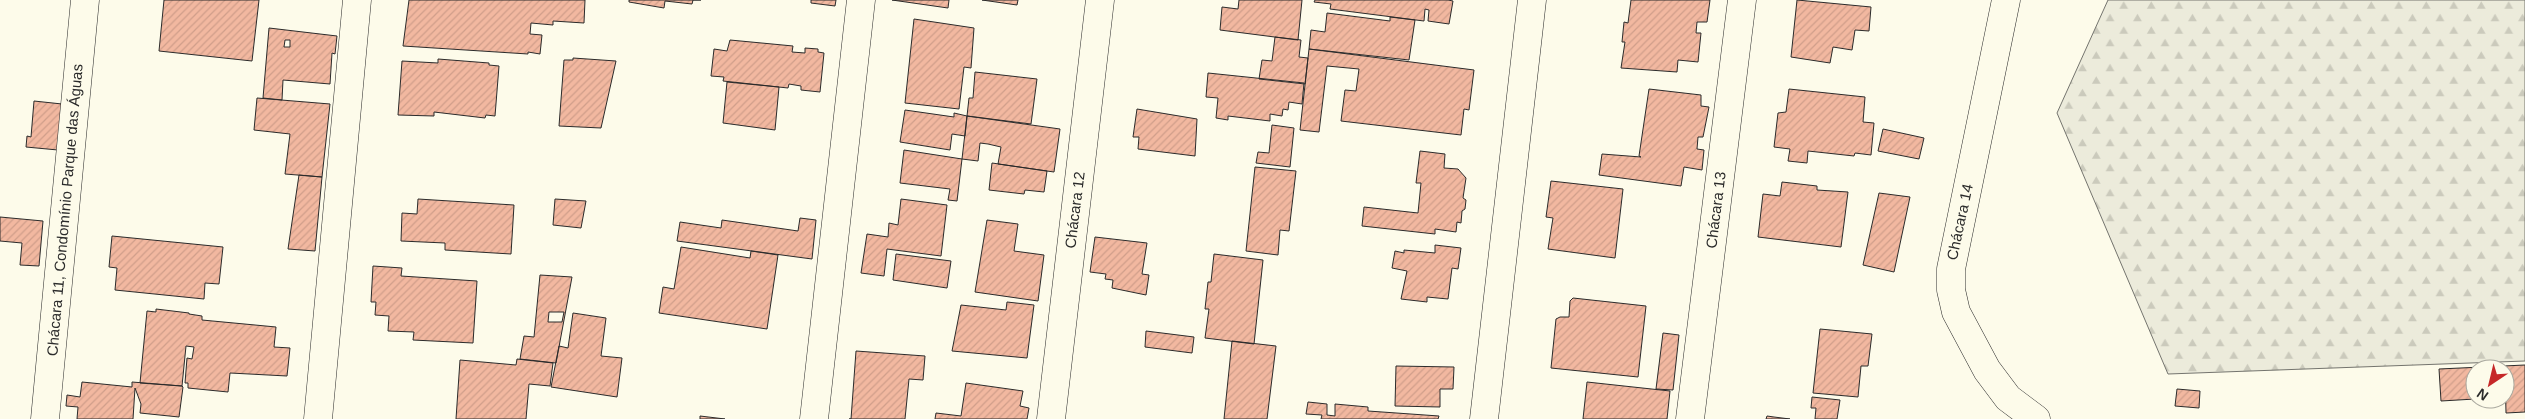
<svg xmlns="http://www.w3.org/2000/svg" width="2525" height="419" viewBox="0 0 2525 419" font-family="Helvetica,sans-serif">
<defs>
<pattern id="forest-firs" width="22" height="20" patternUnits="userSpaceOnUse" patternTransform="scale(1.25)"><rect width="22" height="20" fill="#ecebdb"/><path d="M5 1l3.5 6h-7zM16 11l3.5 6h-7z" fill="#cbcabc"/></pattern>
<pattern id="building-hatch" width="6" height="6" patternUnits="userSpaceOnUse" patternTransform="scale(1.25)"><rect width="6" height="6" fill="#f2b8a0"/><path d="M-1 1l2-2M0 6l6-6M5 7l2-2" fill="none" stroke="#d09e8a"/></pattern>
</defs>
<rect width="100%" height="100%" fill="#fdfbea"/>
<path fill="url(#forest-firs)" stroke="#74746e" d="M2108 0H2525V361L2168 374 2057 113Z"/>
<path fill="url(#building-hatch)" stroke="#2b2b2b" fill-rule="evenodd" d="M164 0H259L252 61 159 51Z
M409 0H585L584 23 553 21V25L531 23 530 34 542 35 540 54 528 52V54L403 46Z
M629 0H701H693L692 4 665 1 664 8 629 2Z
M811 0H836L835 6 811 3Z
M892 0H949L948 8Z
M982 0H1018L1017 5Z
M1239 0H1302L1298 40 1220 30 1222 7 1238 9Z
M1315 0H1448L1453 1 1449 24 1428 21 1429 10 1425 9 1424 21 1330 9 1331 4 1314 2Z
M1631 0H1710L1707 22H1697L1696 33H1701L1698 62 1678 60 1677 72 1621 68 1625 42H1622L1624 22 1628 23Z
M1797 0 1871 7 1869 31 1855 30 1852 50 1833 47 1830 63 1791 57Z
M1327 13 1390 21V17L1415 20 1409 60 1309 49 1311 30 1325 32Z
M914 19 974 28 971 68 964 67 959 109 905 103Z
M269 28 337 36 335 54 332 53 330 84 283 80 282 100 263 98ZM285 40H290V47H284Z
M1275 37 1301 40 1299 57 1308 58 1305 84 1259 79 1262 60 1272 61Z
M730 40 793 46 792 52 805 53V48L818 49V52L824 53 820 92 801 90V86L789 84 788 88 723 81 724 77 711 76 714 49 727 51Z
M1309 49 1474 70 1469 110 1464 109 1461 135 1341 121 1345 90 1356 91 1359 69 1327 66 1319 132 1300 130Z
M573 58 616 61 601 128 559 126 564 60H573Z
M438 59 489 63V65L499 66 495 116 486 115 485 118 434 112V116L398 115 402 61 438 63Z
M975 72 1037 79 1031 124 967 116 969 98H973Z
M1208 73 1304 83 1302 104 1289 102 1288 110 1283 109 1282 116 1270 114V121L1228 116V120L1216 118 1218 98 1206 97Z
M727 82 779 87 775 130 723 123Z
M1649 89 1701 95V106L1709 107 1703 137H1698L1697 149 1704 150 1702 170 1684 167 1681 186 1599 175 1602 154 1641 157 1639 156Z
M1789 89 1865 97 1863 122 1874 123 1871 155 1855 153 1854 156 1808 151 1807 163 1788 161 1790 149 1774 147 1778 113 1786 112Z
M257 98 330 104 322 177 285 174 290 134 254 130Z
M34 101 62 104 58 150 26 147 27 136 31 137Z
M1137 109 1197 119 1195 156 1138 149 1139 137H1133Z
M905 110 954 117V113L967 116 965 136 952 134 950 150 900 142Z
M967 116 1060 129 1054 172 998 164 1001 147 988 144 980 143 978 161 962 159Z
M1272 125 1294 128 1290 167 1256 163 1258 152 1269 153Z
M1883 129 1924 138 1919 159 1878 151Z
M904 150 962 159 957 201 948 200 950 189 900 183Z
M1420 151 1445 154 1444 168 1458 169 1466 178 1463 198 1466 200 1465 209 1462 211 1461 223 1457 222 1456 232 1435 229V234L1362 226 1364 207 1418 213 1421 183H1416Z
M992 163 1047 171 1044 192 1025 190 1024 194 989 190Z
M1255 167 1296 171 1289 231 1280 230 1278 255 1246 251Z
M299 175 322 177 315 251 288 249Z
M1551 181 1623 189 1615 258 1548 249 1553 218 1546 217Z
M1782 182 1817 186V190L1848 192 1841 247 1758 237 1763 194 1780 196Z
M1879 193 1910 197 1894 272 1863 265Z
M418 199 514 205 511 254 445 250V243L401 241 402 213 417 214Z
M555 199 586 201 581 228 553 225Z
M901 199 947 205 941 256 887 249 884 276 861 273 867 234 888 237 889 223 898 225Z
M0 217 43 221 39 266 20 265 22 243 0 241Z
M800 218 816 220 812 259 677 241 680 222 721 228 722 220 798 231Z
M987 220 1018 224 1014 251 1044 255 1038 301 975 292Z
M112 236 223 247 219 284 205 283 204 299 115 290 117 268 109 267Z
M1095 237 1147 243 1142 274 1149 275 1146 295 1112 288 1113 280 1105 279 1106 274 1090 272Z
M1435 245 1461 248 1458 269 1452 268 1448 299 1427 297V302L1401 299 1407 271 1392 268 1395 251 1404 253V250L1435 253Z
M681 247 750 258 751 251 778 255 767 329 659 313 663 287 674 289Z
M896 254 951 261 947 288 893 280Z
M1214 254 1263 260 1254 344 1205 338 1209 309H1205L1208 282H1211Z
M373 266 402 268 401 276 477 281 473 343 413 340 414 332 388 331 389 316 375 315 376 302H371Z
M540 275 572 277 556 363 520 359 524 336 534 337ZM549 312H564L562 322H548Z
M1573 298 1646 306 1638 377 1551 368 1556 319 1560 317H1569L1570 301Z
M1007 302 1034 305 1027 358 952 351 961 305 1006 310Z
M156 309 189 313V314L202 316V320L276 327 274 347 290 348 287 376 230 373 228 392 188 388V383H185L187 358 192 359 194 347 186 346 182 386 140 383 147 311 156 312Z
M573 313 606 318 601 356 622 358 617 397 551 387 559 346 568 348Z
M1820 329 1872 334 1868 366H1861L1858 397 1813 393Z
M1146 331 1194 337 1192 353 1145 347Z
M1663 333 1679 335 1673 390 1656 389Z
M1232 341 1276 346 1267 419H1224Z
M856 351 925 356 923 380 909 379 905 419H849H851Z
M517 359 553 363 550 386 529 384 526 419H456L460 360 516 365Z
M2525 365V412L2506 413 2505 369H2475V399L2441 401 2439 369Z
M1396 366 1454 367 1453 389H1440V407L1395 406Z
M82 382 132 387V382L182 386 183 387 179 417 140 413 141 404 135 388 133 419H77L78 407 66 406 67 395 80 397Z
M1587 382 1670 391 1667 419H1583Z
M966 383 1023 391 1020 406 1029 408 1027 419H935L936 413 961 416Z
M2177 389 2200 391 2199 408 2175 406Z
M1812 397 1840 400 1837 419H1815L1816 408H1811Z
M1308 402 1327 404V415L1335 416V404L1368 407V411L1439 416 1438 419H1321L1322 415 1306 414Z
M700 416 725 419H700Z
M1767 416 1774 417 1790 419H1766Z"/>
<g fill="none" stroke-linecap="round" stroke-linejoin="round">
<g stroke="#2b2b2b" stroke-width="29">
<path id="minor" d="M2006 0 1951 269V290L1956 312 1987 370 2008 398 2036 419
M45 419 85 0
M318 419 357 0
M814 419 861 0
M1051 419 1100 0
M1484 419 1532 0
M1690 419 1742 0"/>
</g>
<use href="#minor" stroke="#fdfbea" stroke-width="28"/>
</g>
<g text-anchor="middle" stroke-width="4" stroke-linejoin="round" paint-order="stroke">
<g font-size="15" fill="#2b2b2b" stroke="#fdfbea">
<text transform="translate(65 210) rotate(-85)" y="5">Chácara 11, Condomínio Parque das Águas</text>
<text transform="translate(1075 210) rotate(-83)" y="5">Chácara 12</text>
<text transform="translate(1716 210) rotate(-83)" y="5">Chácara 13</text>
<text transform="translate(1960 222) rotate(-78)" y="5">Chácara 14</text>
</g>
</g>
<g transform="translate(2490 384) rotate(215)"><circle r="24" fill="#fdfbea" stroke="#a9a89e"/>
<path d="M0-4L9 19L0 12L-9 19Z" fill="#c62828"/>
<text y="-8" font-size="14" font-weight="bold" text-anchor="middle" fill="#2b2b2b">N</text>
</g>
</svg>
